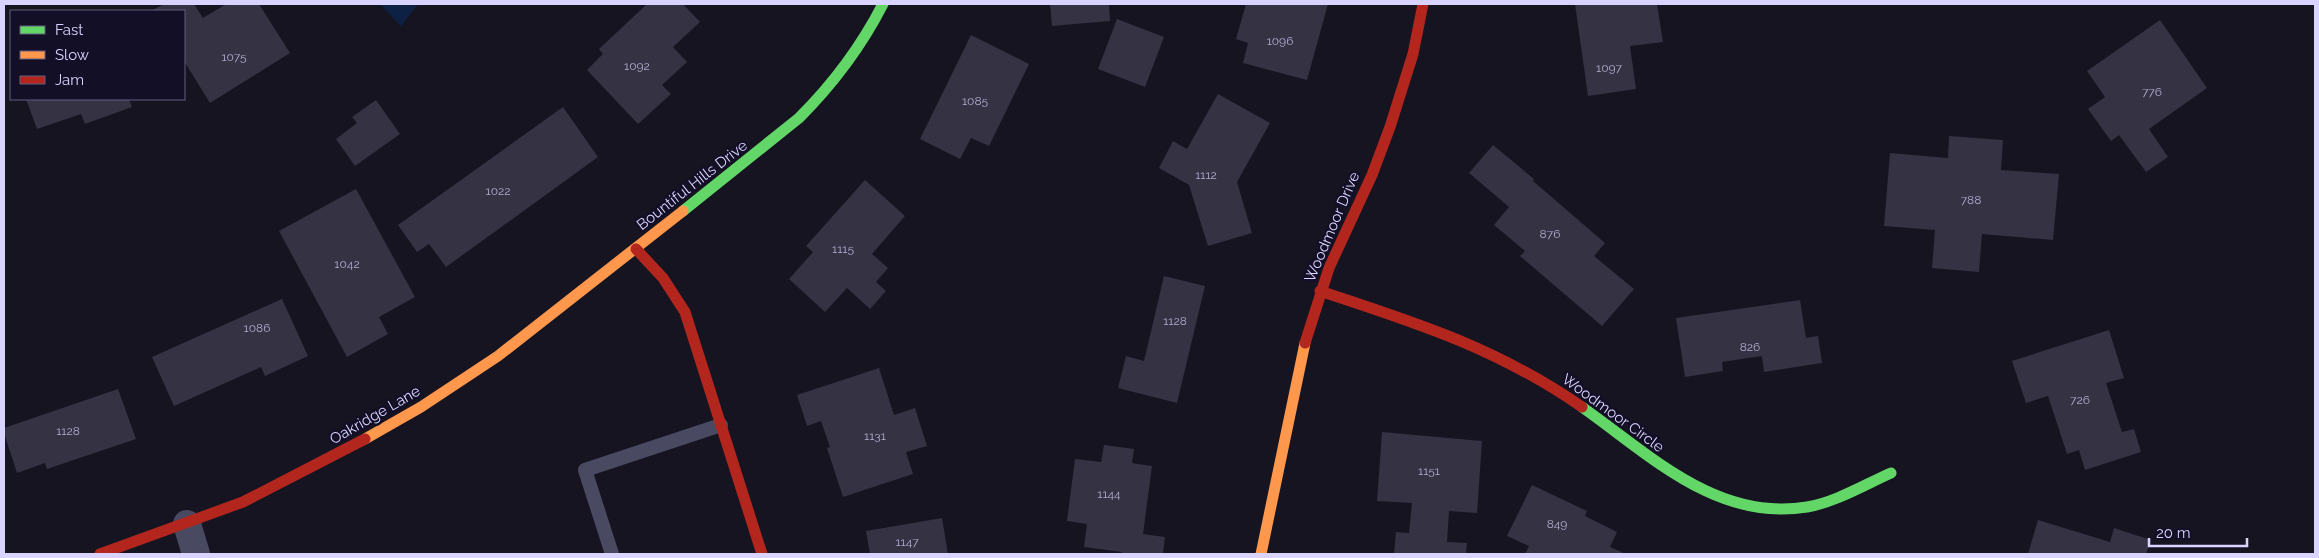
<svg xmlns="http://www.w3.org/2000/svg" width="2319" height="558" viewBox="0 0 2319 558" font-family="Raleway,sans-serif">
<rect width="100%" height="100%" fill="#161421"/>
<path fill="#0d2144" d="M380 4H418L401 26Z"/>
<path fill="#343243" d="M164 4H194L203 18 226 4H259L290 53 210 103 184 61V11H151Z
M647 4H683L700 22 673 47 687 62 662 85 671 94 638 124 587 70 603 54 599 49Z
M1050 4H1109L1110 21 1052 26Z
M1246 4H1328L1307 80 1243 63 1248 43 1236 39Z
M1575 4H1657L1663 42 1630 46 1636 89 1588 96Z
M1117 19 1164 37 1145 87 1098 69Z
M2160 20 2207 88 2149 129 2168 157 2146 172 2119 135 2111 141 2088 109 2105 97 2087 71Z
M971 35 1029 64 989 146 971 138 960 159 920 139Z
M1218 94 1270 123 1237 182 1252 233 1208 246 1189 185 1159 168 1173 141 1187 149Z
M26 99H129L132 107 85 124 81 114 37 129Z
M376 100 400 134 355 166 336 139 357 123 352 117Z
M563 107 598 157 446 267 429 244 417 252 398 225Z
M1949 136 2003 140 2001 170 2059 174 2053 240 1982 234 1979 272 1932 268 1935 230 1884 226 1890 153 1948 158Z
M1493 145 1534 179 1533 181 1605 243 1594 256 1634 289 1602 326 1520 256 1525 251 1494 225 1509 207 1469 173Z
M865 180 905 216 872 254 888 268 876 282 886 291 870 309 847 288 825 312 789 279 813 252 806 246Z
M356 189 415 297 379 317 388 334 347 357 279 231Z
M1164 276 1205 286 1177 403 1118 388 1126 356 1144 361Z
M282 299 308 356 265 376 261 367 174 406 152 357Z
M1800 300 1806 338 1818 336 1822 363 1764 372 1762 356 1722 362 1723 371 1685 377 1676 318Z
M2109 330 2124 378 2106 383 2122 432 2134 429 2141 452 2085 470 2079 450 2067 454 2048 396 2026 403 2012 361Z
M879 368 894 415 915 408 927 446 906 452 913 474 843 497 827 448 830 447 821 421 807 426 797 395Z
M118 389 136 439 47 469 45 463 17 473 4 433V428Z
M1382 432 1482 441 1477 513 1449 511 1447 542 1467 543 1466 554H1394L1396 532 1409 533 1412 503 1377 501Z
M1104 445 1134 449 1132 463 1152 466 1143 534 1165 537 1163 554H1121L1122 552 1084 547 1087 524 1067 521 1075 459 1101 462Z
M1532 485 1587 511 1585 516 1617 532 1610 547 1626 554H1525L1529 546 1507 536Z
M942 518 948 554H870L866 531Z
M2038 520 2110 542 2114 528 2151 540 2146 554H2028Z"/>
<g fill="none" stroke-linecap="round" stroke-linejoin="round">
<path stroke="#4a4962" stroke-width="14" d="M612 554 585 470 721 425"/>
<path stroke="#4a4962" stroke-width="28" d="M187 524 196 554"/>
<path stroke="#63d668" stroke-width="11" d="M683 211 799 118C833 84 861 47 883 4
M1582 407C1650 455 1717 522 1807 507 1836 502 1864 485 1891 473"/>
<path stroke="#ff974d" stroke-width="11" d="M365 439 421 407 498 356 683 211
M1261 554 1305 343"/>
<path stroke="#b3261e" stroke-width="11" d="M636 249 663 278 685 312 762 554
M1320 291C1417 323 1497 348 1582 407
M1305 343 1329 268 1372 175 1390 127 1413 54 1423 4
M100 554 243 502 365 439"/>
</g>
<g text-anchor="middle" stroke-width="5" stroke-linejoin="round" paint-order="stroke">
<g font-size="12" fill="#b0acd0">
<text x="1280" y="45">1096</text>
<text x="234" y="61">1075</text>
<text x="637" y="70">1092</text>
<text x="1609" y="72">1097</text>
<text x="2152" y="96">776</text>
<text x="975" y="105">1085</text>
<text x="1206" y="179">1112</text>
<text x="498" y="195">1022</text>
<text x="1971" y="204">788</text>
<text x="1550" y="238">876</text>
<text x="843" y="253">1115</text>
<text x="347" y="268">1042</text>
<text x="1175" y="325">1128</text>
<text x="257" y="332">1086</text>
<text x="1750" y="351">826</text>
<text x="2080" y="404">726</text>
<text x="68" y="435">1128</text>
<text x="875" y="440">1131</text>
<text x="1429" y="475">1151</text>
<text x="1109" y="498">1144</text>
<text x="1557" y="528">849</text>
<text x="907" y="546">1147</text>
</g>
<g font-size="15" fill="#d9d4ff" stroke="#130f26">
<text transform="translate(692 185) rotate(-38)" y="5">Bountiful Hills Drive</text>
<text transform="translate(1332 227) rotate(-67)" y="5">Woodmoor Drive</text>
<text transform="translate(1613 413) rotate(36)" y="5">Woodmoor Circle</text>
<text transform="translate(375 415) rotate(-30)" y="5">Oakridge Lane</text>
</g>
</g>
<rect width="2319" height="558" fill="none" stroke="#d9d4ff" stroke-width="10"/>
<rect x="10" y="10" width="175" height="90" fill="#130f26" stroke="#625e7d"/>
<rect x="20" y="26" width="25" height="8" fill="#63d668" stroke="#625e7d"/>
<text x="55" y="35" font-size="15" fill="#d9d4ff">Fast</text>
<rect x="20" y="51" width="25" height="8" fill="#ff974d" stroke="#625e7d"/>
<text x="55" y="60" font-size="15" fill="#d9d4ff">Slow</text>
<rect x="20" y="76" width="25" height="8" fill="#b3261e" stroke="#625e7d"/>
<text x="55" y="85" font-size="15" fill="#d9d4ff">Jam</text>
<path d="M2149 538v8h98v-8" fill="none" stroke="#d9d4ff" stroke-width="2.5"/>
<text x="2156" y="538" font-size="15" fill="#d9d4ff" stroke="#130f26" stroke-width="4" paint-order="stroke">20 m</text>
</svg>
